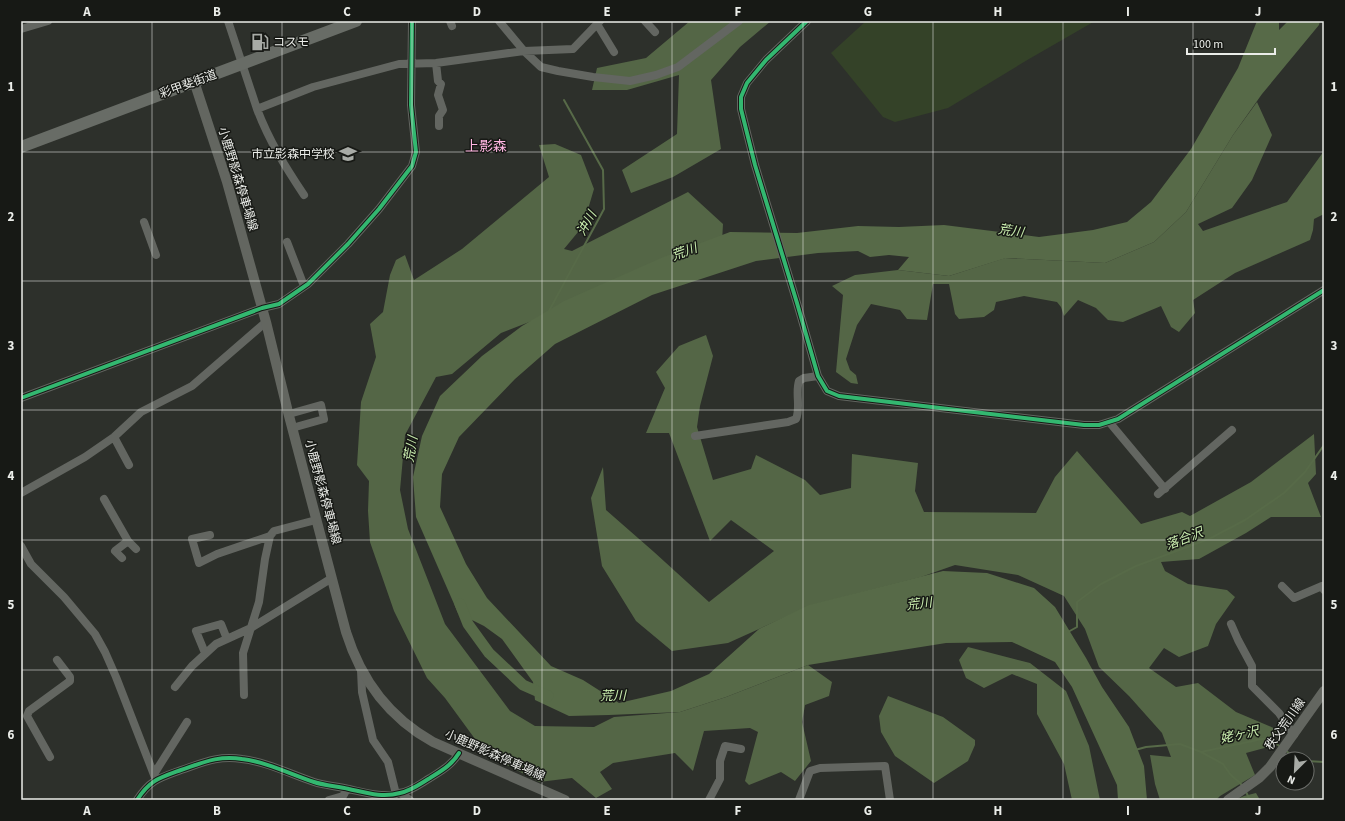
<svg xmlns="http://www.w3.org/2000/svg" width="1345" height="821" viewBox="0 0 1345 821" font-family="'Source Sans 3','Noto Sans JP',sans-serif">
<rect width="100%" height="100%" fill="#2d302b"/>
<path fill="#344228" d="M866 21H1095L1029 59 948 108 895 122 883 117 831 53Z"/>
<path fill="#546646" d="M690 21H771L740 47 711 80 721 149 673 177 631 193 622 170 677 134 679 75 627 90H592L597 68 646 58Z
M1257 102 1272 135 1252 180 1232 208 1198 224 1203 231 1287 202 1324 151V214L1314 219 1313 230 1310 240 1235 273 1193 300 1195 313 1179 332 1171 327 1161 306 1123 322 1108 320 1096 308 1078 300 1064 316 1061 307 1057 302 1024 296 996 302 994 310 984 317 959 319 955 314 949 284H933L927 320 907 319 900 310 871 304 857 325 846 359 850 370 856 375 858 384 851 383 836 372 843 295 832 286 855 275 898 270 949 276 1005 258 1105 263 1154 242 1186 212 1233 135Z
M555 144 581 155 594 189 583 226 564 249 572 251 688 192 723 224 722 242 607 292 501 333 452 374 436 377 405 435 400 490 408 529 445 624 510 711 535 726 594 727 614 717 680 712 726 697 808 665 832 682 829 696 805 705 802 722 811 761 795 781 781 772 749 785 745 781 758 732 750 728 704 731 693 771 675 753 613 763 600 772 612 789 596 798 572 778 539 782 486 754 445 698 427 678 394 611 370 542 368 511 369 481 357 465 361 402 376 357 370 324 383 312 390 275 396 260 405 255 414 280 462 249 549 177 539 145Z
M706 335 713 356 700 406 697 427 713 480 751 469 756 455 805 480 820 495 851 488 852 454 918 463 915 491 924 512 1036 513 1055 477 1077 451 1141 524 1182 512 1190 516 1251 482 1314 434 1316 474 1308 483 1321 517H1271L1246 533 1199 559 1161 562 1165 571 1188 584 1227 590 1235 597 1216 624 1208 646 1179 657 1164 648 1149 668 1176 687 1198 683 1236 712 1276 729 1272 746 1246 753 1255 775 1220 796 1216 800H1160L1155 784 1150 755 1171 757 1162 733 1129 696 1099 667 1085 629 1064 596 1018 575 955 565 921 577 812 605 728 643 672 651 636 621 602 566 591 498 603 467 606 510 654 552 709 602 774 551 731 520 710 541 669 433H646L665 388 656 372 679 346Z
M968 647 1030 663 1066 691 1089 746 1100 800H1072L1064 764 1037 714V684L1012 674 984 688 966 678 959 660Z
M888 696 943 717 975 740V745L968 761 934 783 895 756 881 732 879 716Z
M1256 793 1260 800H1235L1244 796Z"/>
<path fill="#576a48" d="M1257 21H1279V30L1288 21H1320L1319 25 1262 94 1233 135 1186 212 1154 242 1105 263 1006 258 949 276 898 270 909 257 889 255 870 257 858 251 818 253 756 261 652 295 555 344 515 379 459 437 442 474 440 507 466 564 487 598 551 666 583 680 619 703 671 691 709 674 759 629 809 605 943 571 987 573 1034 588 1055 607 1086 658 1102 687 1129 727 1144 766 1147 800H1118L1117 785 1072 687 1055 662 1012 642 946 643 808 665 726 697 680 712 609 715 569 716 535 700 533 682 502 639 484 626 458 613 416 517 413 477 422 436 440 396 482 356 522 326 564 301 661 258 730 232 797 233 858 226 899 227 944 225 1039 237 1093 230 1127 222 1151 202 1191 149 1238 68Z"/>
<g fill="none" stroke-linecap="round" stroke-linejoin="round">
<path stroke="#576a48" stroke-width="2" d="M549 311 604 209 603 170 564 100
M1068 632 1077 627V602L1101 584 1136 566 1209 539 1245 520 1284 493 1305 472 1324 445
M1135 750 1146 747 1180 744 1201 752 1223 764 1230 774 1242 785
M1286 751 1298 759
M1201 752 1267 738 1281 747
M1307 761 1324 762
M1246 792 1250 800"/>
<path stroke="#576a48" stroke-width="11" d="M460 604 468 624 489 653 523 685 548 696"/>
<path stroke="#636661" stroke-width="8" d="M228 21 257 109 313 87 399 64 436 63 524 51 573 49 600 21
M450 21 452 26
M499 21 524 51 541 67 558 71 593 77 630 81 656 75 678 67 739 21
M645 21 655 32
M807 21 766 60 747 83 741 97V109L755 165 797 303 818 376 827 391 839 396 1084 425H1099L1118 419 1324 290
M597 24 614 52
M21 29 48 21
M436 63 438 81 441 84 438 95 443 110 439 116V126
M257 109C269 141 286 168 304 195
M144 222 156 255
M287 242 304 286
M21 398 262 308 279 304 308 284 348 244 379 209 412 166 416 152 411 105 412 21
M289 414 321 405 324 419 292 428
M1110 423 1165 489
M695 436 788 422 796 419C801 407 795 393 799 381L804 378 818 376
M114 437 129 465
M21 493 85 457 114 437 141 412 192 386 266 322
M1158 494 1232 430
M104 499 128 541 136 549
M210 535 192 539 199 563 217 554 270 536
M21 546 31 564 64 597 95 634 105 652 116 677 156 780
M122 558 115 551 128 541
M1282 586 1294 598 1322 586 1324 590
M1231 624 1238 640 1252 666V686L1279 713 1294 735
M205 653 196 631 221 624 227 639
M361 670 362 692 373 740 388 762 396 794
M175 687 192 666 216 644 251 628 332 578
M244 695 243 653 259 602 265 559 270 536 274 531 316 520
M50 757 27 716 29 711 70 681V677L57 660
M154 774 187 722
M400 793 410 800
M137 800C150 780 159 778 181 770 202 763 218 755 242 759 267 762 290 774 314 782 326 786 338 786 349 789 367 793 383 798 400 793 411 791 420 784 430 778 441 771 452 765 459 753
M329 800 343 796 347 789
M709 800 720 779V761L725 746 741 749
M799 800 810 771 820 768 885 766 890 800"/>
<path stroke="#636660" stroke-width="10" d="M194 81 227 182 266 322 288 412 346 632C361 680 388 717 433 742L565 800
M1228 800 1259 778 1270 767 1324 691"/>
<path stroke="#686c66" stroke-width="12" d="M21 147 356 21"/>
<g stroke="#171915" stroke-width="6">
<path id="cycleway" d="M807 21 766 60 747 83 741 97V109L755 165 797 303 818 376 827 391 839 396 1084 425H1099L1118 419 1324 290
M21 398 262 308 279 304 308 284 348 244 379 209 412 166 416 152 411 105 412 21
M137 800C150 780 159 778 181 770 202 763 218 755 242 759 267 762 290 774 314 782 326 786 338 786 349 789 367 793 383 798 400 793 411 791 420 784 430 778 441 771 452 765 459 753"/>
</g>
<use href="#cycleway" stroke="#33b770" stroke-width="4"/>
</g>
<path fill="none" stroke="#ebede9" stroke-width="1" stroke-opacity="0.55" d="M152 21V800M282 21V800M412 21V800M542 21V800M672 21V800M803 21V800M933 21V800M1063 21V800M1193 21V800M21 152H1324M21 281H1324M21 410H1324M21 540H1324M21 670H1324"/>
<defs>
<g id="fuel-bare" transform="scale(1.38)"><path d="M-5.5-6h7V0h2V4h1.3V-2.5L3-4.5l.8-.8L6-3V5H2.5V1h-1V6h-7ZM-4.2-4.7v3.2H.2V-4.7Z" fill="#a8aba6" stroke="#171915" stroke-width="2.5" paint-order="stroke"/></g>
<g id="school-bare" transform="scale(1.38)"><path d="M0-5L7-2L0 1L-7-2ZM-4 1L0 2.5L4 1V4Q0 6-4 4Z" fill="#a8aba6" stroke="#171915" stroke-width="2.5" paint-order="stroke"/></g>
</defs>
<g fill-rule="evenodd">
<use href="#fuel-bare" x="260" y="42"/>
<use href="#school-bare" x="348" y="154"/>
</g>
<g text-anchor="middle" stroke-width="3" stroke-linejoin="round" paint-order="stroke">
<g font-size="12" fill="#ebede9" stroke="#171915" text-anchor="start">
<text x="273" y="46">コスモ</text>
<text x="335" y="158" text-anchor="end">市立影森中学校</text>
</g>
<g font-size="12" fill="#ebede9" stroke="#171915">
<text transform="translate(188 84) rotate(-20)" y="4">彩甲斐街道</text>
<text transform="translate(238 179) rotate(73)" y="4">小鹿野影森停車場線</text>
<text transform="translate(323 492) rotate(75)" y="4">小鹿野影森停車場線</text>
<text transform="translate(1285 724) rotate(-55)" y="4">秩父荒川線</text>
<text transform="translate(495 755) rotate(24)" y="4">小鹿野影森停車場線</text>
</g>
<g font-size="13" font-style="italic" fill="#caeeaf" stroke="#171915">
<text transform="translate(586 223) rotate(-61)" y="5">沖川</text>
<text transform="translate(1011 230) rotate(8)" y="5">荒川</text>
<text transform="translate(684 251) rotate(-20)" y="5">荒川</text>
<text transform="translate(410 449) rotate(-80)" y="5">荒川</text>
<text transform="translate(1184 538) rotate(-21)" y="5">落合沢</text>
<text transform="translate(919 603) rotate(-7)" y="5">荒川</text>
<text transform="translate(613 695) rotate(-1)" y="5">荒川</text>
<text transform="translate(1239 734) rotate(-12)" y="5">姥ヶ沢</text>
</g>
<g font-size="14" fill="#ffb6e2" stroke="#171915">
<text x="486" y="151">上影森</text>
</g>
</g>
<rect width="1345" height="821" fill="none" stroke="#171915" stroke-width="44"/>
<g transform="translate(1295 771) rotate(204)"><circle r="19" fill="#171915" stroke="#6c6e6a"/>
<path d="M0-3L7 15L0 10L-7 15Z" fill="#a8aba6"/>
<text y="-6" font-size="11" font-weight="bold" text-anchor="middle" fill="#ebede9">N</text>
</g>
<path d="M1187 48v6h88v-6" fill="none" stroke="#ebede9" stroke-width="2"/>
<text x="1193" y="48" font-size="12" fill="#ebede9" stroke="#171915" stroke-width="3" paint-order="stroke">100 m</text>
<rect x="22" y="22" width="1301" height="777" fill="none" stroke="#ebede9" stroke-width="1.5"/>
<g font-size="13" text-anchor="middle" font-weight="bold" fill="#ebede9">
<text x="87" y="16">A</text>
<text x="217" y="16">B</text>
<text x="347" y="16">C</text>
<text x="477" y="16">D</text>
<text x="607" y="16">E</text>
<text x="738" y="16">F</text>
<text x="868" y="16">G</text>
<text x="998" y="16">H</text>
<text x="1128" y="16">I</text>
<text x="1258" y="16">J</text>
<text x="11" y="91">1</text>
<text x="1334" y="91">1</text>
<text x="11" y="221">2</text>
<text x="1334" y="221">2</text>
<text x="11" y="350">3</text>
<text x="1334" y="350">3</text>
<text x="11" y="480">4</text>
<text x="1334" y="480">4</text>
<text x="11" y="609">5</text>
<text x="1334" y="609">5</text>
<text x="11" y="739">6</text>
<text x="1334" y="739">6</text>
<text x="87" y="815">A</text>
<text x="217" y="815">B</text>
<text x="347" y="815">C</text>
<text x="477" y="815">D</text>
<text x="607" y="815">E</text>
<text x="738" y="815">F</text>
<text x="868" y="815">G</text>
<text x="998" y="815">H</text>
<text x="1128" y="815">I</text>
<text x="1258" y="815">J</text>
</g>
</svg>
